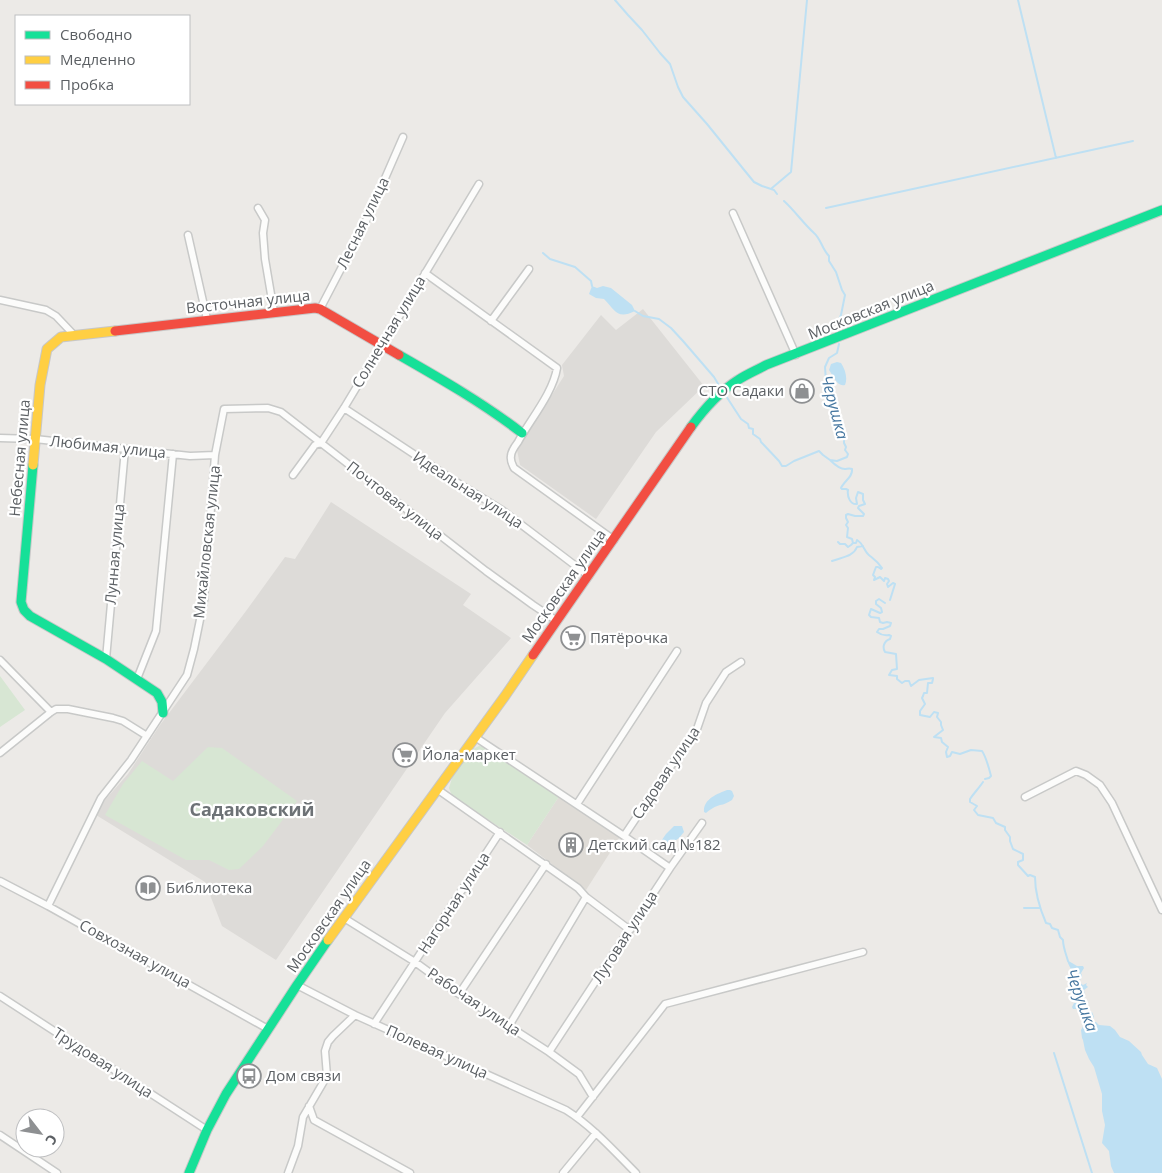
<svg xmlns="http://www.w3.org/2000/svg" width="1162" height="1173" viewBox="0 0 1162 1173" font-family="'Open Sans',sans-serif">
<rect width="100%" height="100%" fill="#eceae7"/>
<path fill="#dddbd8" d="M643 309 704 386 656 432 596 519 520 465 517 450 564 376 562 365 601 315 616 330Z
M331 502 471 594 463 605 511 638 445 713 276 960 222 926 205 882 96 815 105 800 128 774 160 725 246 611 285 557 295 559Z"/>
<path fill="#dfdcd7" d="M560 795 620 837 586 890 527 845Z"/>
<path fill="#d7e6d3" d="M0 676 25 710 0 727Z
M479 746 487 747 560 795 527 845 452 796 449 788 452 778 471 750Z
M208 747 222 748 297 801 263 846 239 869 229 870 209 860H186L105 815 123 784 142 761 173 781Z"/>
<path fill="#bee0f3" d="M592 286 597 288 603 286 611 288 632 305 635 311C617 320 615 310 604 299L596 298 589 294Z
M837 362 841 363C845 369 848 378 845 385 837 387 834 377 829 370L831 364Z
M727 790H730L732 791 734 796 732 800C728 802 724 805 720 805 714 807 711 809 706 813L704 812C703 799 717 794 727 790Z
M674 826H682L684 832 679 838 659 852H657L655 850 666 834Z
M1067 960 1077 966H1083L1084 968 1081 973 1082 976 1079 982 1083 985 1087 983 1086 985 1088 987 1084 990C1086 1000 1082 1005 1091 1012H1092L1094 1017 1089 1022H1096L1099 1025 1110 1026 1115 1030 1120 1037 1129 1041 1141 1052 1142 1055 1148 1064 1157 1068 1162 1079V1173H1114L1111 1166 1109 1151 1102 1143 1105 1125 1102 1111V1094L1094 1067 1089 1059 1085 1050 1083 1040 1082 1038 1081 1030 1085 1023 1081 1014 1080 1011 1077 1009H1073L1072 1007 1074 1003H1076L1080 1000C1082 995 1081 986 1076 983 1077 974 1069 969 1067 960Z"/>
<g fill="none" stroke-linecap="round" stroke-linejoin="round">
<path stroke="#bee0f3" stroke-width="2" d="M615 0 628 15 642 30 660 53 670 64 678 87 683 97 707 124 745 171 754 182 762 186 774 190 777 194
M1018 0 1056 158
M772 188 791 172 807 0
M784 201C795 211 803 223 814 233 821 239 822 249 829 256V261L836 272 842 290 845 295 841 315 838 322V326L836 333
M826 208 1133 141
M543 253 550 259 575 267 591 281 592 286
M635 311 643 316 659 319 671 328 683 341 714 377 720 387
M839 344 837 353 829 358 825 367 826 381 831 389V398L834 405 836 407 834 413 836 415 839 428 844 438V443L846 447 845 450 848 454 847 457 837 461 830 460C833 463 840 469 845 469 847 469 849 468 852 469 853 477 844 481 841 488L842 489H846L848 490C847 496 850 505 857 504L856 498 858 492 863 494V500L865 504 859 506 858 508 864 514 863 516H855L848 514 846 515V518L848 522 846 525 848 528 847 537 852 539 853 543H856L857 540C864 544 864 552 870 556 875 560 878 562 882 568L881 569 878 567H876L873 575 875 577 874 580 880 577 884 581 885 578 888 579 889 581 887 584 888 587 893 583 895 584 890 600
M726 396 741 419 748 424 749 428 753 429V434L760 439 761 442 779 461 782 466H786L794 461 819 451 823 455 830 460
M838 542 840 544H845L848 547 851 545 853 543
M832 561C842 557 853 557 857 547L863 546
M885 603 879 599 876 601V604L881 608 882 612 880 613 871 609 869 615 871 617 879 618 880 622 883 623 887 622 891 623 890 626 883 629H879L877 632C881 635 884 636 889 635L891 636 890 639C884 641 882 647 885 652L896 654 897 669 892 670 889 675 897 676V679L902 683 905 681H909L911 686 919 680 933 678V679L932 683H928L927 693H924L923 696 922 698 925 704 920 711V715L930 717 934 712 938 713 937 717 941 722V725L943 730 934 737 941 738 942 742 948 747 946 752 947 757 950 756 952 752 960 754 971 750 982 751C986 757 989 768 991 776L989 778 985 779
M983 782C979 788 974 793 970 799V802L977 806 974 810 978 815 993 818 996 823 1005 827V830L1010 837V841L1013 849 1023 854V860L1018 862V865L1028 876 1030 875 1035 877C1035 892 1040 909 1046 923L1050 924 1052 928 1058 930 1060 937 1063 940C1063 947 1066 954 1068 961
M1024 908H1040
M1054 1053 1092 1173"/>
<g stroke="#c8c9c8" stroke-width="9">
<path id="street" d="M258 208 265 220 263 233 265 259 274 312
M733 213 796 355
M188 235 207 319
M425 273 557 368C553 393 530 420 518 442 515 446 511 452 511 456 510 461 512 464 514 468L614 540
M0 300 46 310 56 316 74 335
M320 309 369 215 403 137
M491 321 529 269
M344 408 450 478 502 510 589 576
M0 438 35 439 190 456 215 455
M293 475 315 445 321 443 344 408 479 184
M106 659 125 449
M0 660 51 712
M137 679 156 631 173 454
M475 737 624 836 670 868
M0 753 51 712 56 709H68L113 718 123 721 147 736
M437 789 578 888 586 897 630 930
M1025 797 1076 771 1086 775 1100 785 1112 803 1162 910
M577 804 677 651
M624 836 683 748 697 729 706 703 726 672 741 662
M0 881 48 906 268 1029
M48 906 101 798 131 760 187 675 194 649 204 600 215 455 224 409 268 408 281 412 486 571 533 605 557 621
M344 918 415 962 459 994 549 1052 579 1074 593 1097
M297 985 355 1015 566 1110C593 1127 614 1151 636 1173
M459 994 546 864
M0 996 207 1130
M374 1024 500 832
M509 1026 586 897
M549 1052 670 868 702 823
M309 1106 314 1120 410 1173
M577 1117 665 1004 863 952
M0 1135 57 1173
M288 1173 298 1146 303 1117 327 1076 325 1051 328 1042 333 1036 355 1015
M563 1173 596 1133"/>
</g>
<g stroke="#c7c7c7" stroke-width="11">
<path id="fast" d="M399 355C441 379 483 403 522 433
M691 427C704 409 719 392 738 380 747 374 757 370 766 365L1162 210
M33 465 21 602 24 610 30 616 106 659 157 693 162 702 163 713
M189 1173 207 1130 226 1094 297 985 328 940"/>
</g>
<g stroke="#c7c7c7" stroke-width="11">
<path id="slow" d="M33 465 40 385 47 349 61 337 115 331
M328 940 505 696 533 655"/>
</g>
<g stroke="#c7c7c7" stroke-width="11">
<path id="jam" d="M115 331 315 308 320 309 399 355
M533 655 691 427"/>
</g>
<use href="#street" stroke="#fcfcfb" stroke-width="6"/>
<use href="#fast" stroke="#16e098" stroke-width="9"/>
<use href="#slow" stroke="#ffcf43" stroke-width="9"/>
<use href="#jam" stroke="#f24e42" stroke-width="9"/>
</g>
<defs>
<g id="shop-ring" transform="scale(1.25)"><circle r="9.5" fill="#fff" stroke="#8e9092" stroke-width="1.5"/><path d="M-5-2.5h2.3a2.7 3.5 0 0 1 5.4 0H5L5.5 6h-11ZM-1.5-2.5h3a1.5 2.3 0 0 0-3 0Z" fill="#8e9092"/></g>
<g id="supermarket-ring" transform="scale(1.25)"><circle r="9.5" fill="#fff" stroke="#8e9092" stroke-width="1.5"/><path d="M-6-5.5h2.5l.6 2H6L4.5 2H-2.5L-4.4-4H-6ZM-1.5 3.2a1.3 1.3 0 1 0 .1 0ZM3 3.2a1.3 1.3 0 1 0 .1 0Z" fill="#8e9092"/></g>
<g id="building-ring" transform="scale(1.25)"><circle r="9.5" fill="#fff" stroke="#8e9092" stroke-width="1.5"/><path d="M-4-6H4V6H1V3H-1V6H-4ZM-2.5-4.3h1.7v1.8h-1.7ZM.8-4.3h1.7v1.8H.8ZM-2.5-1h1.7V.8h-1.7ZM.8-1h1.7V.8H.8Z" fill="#8e9092"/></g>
<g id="library-ring" transform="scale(1.25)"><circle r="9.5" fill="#fff" stroke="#8e9092" stroke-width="1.5"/><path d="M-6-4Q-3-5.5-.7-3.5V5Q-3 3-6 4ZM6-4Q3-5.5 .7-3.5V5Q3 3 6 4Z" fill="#8e9092"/></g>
<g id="bus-ring" transform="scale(1.25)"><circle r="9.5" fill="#fff" stroke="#8e9092" stroke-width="1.5"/><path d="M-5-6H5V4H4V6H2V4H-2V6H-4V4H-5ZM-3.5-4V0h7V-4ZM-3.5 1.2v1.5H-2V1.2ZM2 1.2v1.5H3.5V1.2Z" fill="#8e9092"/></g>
</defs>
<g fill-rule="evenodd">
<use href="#shop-ring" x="802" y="391"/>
<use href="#supermarket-ring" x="573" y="638"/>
<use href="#supermarket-ring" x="405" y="755"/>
<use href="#building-ring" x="571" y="845"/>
<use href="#library-ring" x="148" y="888"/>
<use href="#bus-ring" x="249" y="1076"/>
</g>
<g text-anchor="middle" stroke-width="4.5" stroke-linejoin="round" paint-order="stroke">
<g font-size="15" fill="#5c6064" stroke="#fff">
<text transform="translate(363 223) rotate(-64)" y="5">Лесная улица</text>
<text transform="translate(248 302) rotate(-6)" y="5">Восточная улица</text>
<text transform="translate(871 310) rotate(-22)" y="5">Московская улица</text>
<text transform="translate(389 332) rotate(-59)" y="5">Солнечная улица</text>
<text transform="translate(108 447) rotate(6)" y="5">Любимая улица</text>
<text transform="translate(20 458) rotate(-85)" y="5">Небесная улица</text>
<text transform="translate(468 490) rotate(33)" y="5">Идеальная улица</text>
<text transform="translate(395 501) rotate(38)" y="5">Почтовая улица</text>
<text transform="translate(207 542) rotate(-84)" y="5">Михайловская улица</text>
<text transform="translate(115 554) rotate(-85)" y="5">Лунная улица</text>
<text transform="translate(564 586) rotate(-55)" y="5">Московская улица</text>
<text transform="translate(666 773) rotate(-56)" y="5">Садовая улица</text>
<text transform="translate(454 903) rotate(-57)" y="5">Нагорная улица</text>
<text transform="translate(329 916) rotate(-55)" y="5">Московская улица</text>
<text transform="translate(625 937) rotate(-57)" y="5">Луговая улица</text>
<text transform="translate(135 954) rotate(29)" y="5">Совхозная улица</text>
<text transform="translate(474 1002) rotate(34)" y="5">Рабочая улица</text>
<text transform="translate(437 1052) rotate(24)" y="5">Полевая улица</text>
<text transform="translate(103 1063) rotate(33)" y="5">Трудовая улица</text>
</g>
<g font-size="15" fill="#5c6064" stroke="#fff" text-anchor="start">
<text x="784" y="396" text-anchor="end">СТО Садаки</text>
<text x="590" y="643">Пятёрочка</text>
<text x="422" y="760">Йола-маркет</text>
<text x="588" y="850">Детский сад №182</text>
<text x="166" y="893">Библиотека</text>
<text x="266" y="1081">Дом связи</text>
</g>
<g font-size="16" font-style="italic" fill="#4677a0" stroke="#fff">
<text transform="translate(835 407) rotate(75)" y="6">Черушка</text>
<text transform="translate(1082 1000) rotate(70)" y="6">Черушка</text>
</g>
<g font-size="18" font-weight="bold" fill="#6d7276" stroke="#fff">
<text x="252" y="816">Садаковский</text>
</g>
</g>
<rect x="15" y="15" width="175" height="90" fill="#ffffff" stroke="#bebfc1"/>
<rect x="25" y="31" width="25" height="8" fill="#16e098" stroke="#bebfc1"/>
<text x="60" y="40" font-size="15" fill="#5c6064">Свободно</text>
<rect x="25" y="56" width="25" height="8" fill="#ffcf43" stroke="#bebfc1"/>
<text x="60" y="65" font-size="15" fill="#5c6064">Медленно</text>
<rect x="25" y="81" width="25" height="8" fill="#f24e42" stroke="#bebfc1"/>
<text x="60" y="90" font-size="15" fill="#5c6064">Пробка</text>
<g transform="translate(40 1133) rotate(121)"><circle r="24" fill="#ffffff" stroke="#bebfc1"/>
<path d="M0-4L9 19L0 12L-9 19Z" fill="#8e9092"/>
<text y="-8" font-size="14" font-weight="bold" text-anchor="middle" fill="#5c6064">С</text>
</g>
</svg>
